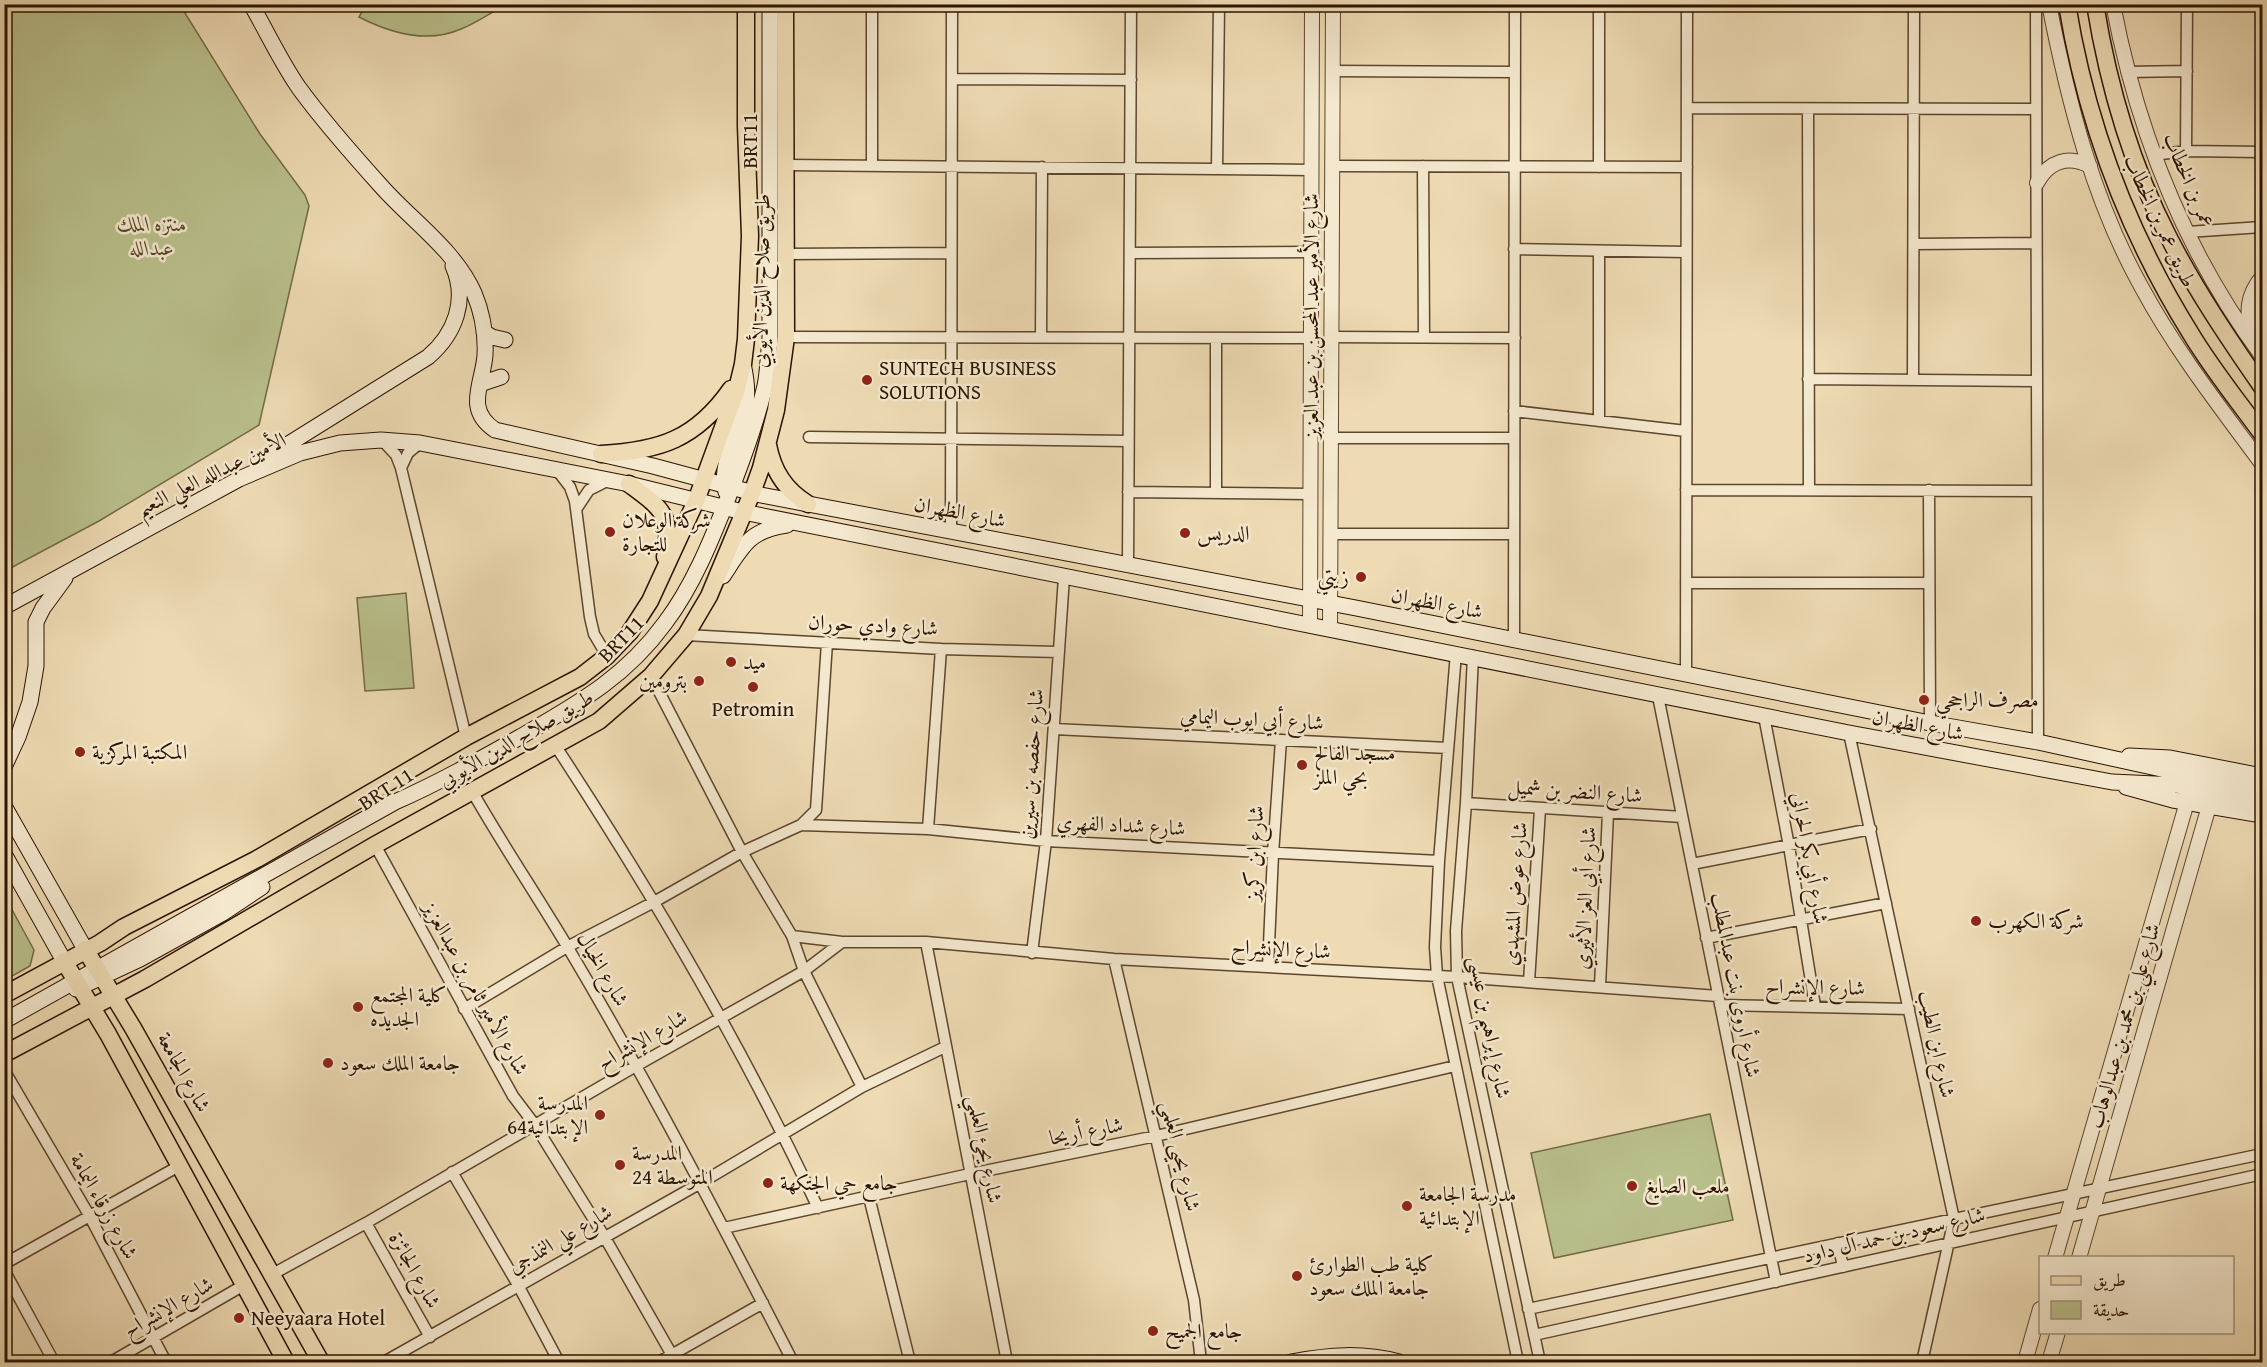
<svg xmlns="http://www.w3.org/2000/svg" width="2267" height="1367" viewBox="0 0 2267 1367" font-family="'Gentium Book Plus',Amiri,serif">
<rect width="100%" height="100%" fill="#eedbb4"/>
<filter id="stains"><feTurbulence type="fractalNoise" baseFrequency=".00333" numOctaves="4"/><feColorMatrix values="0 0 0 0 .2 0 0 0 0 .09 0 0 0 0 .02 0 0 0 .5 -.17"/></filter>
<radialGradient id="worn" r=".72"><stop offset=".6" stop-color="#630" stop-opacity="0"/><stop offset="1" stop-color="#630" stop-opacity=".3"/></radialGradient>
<path fill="#b9c08c" stroke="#736a46" stroke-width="1.5" d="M5 4 180 5 260 134 305 195 309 206 259 425 99 521 5 571Z
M359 5H506C491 12 477 23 461 29 427 44 390 33 359 17L364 8Z
M406 593 414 688 365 691 357 598Z
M4 895 34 950 30 966 5 980Z
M1710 1114 1733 1220 1554 1258 1531 1153Z"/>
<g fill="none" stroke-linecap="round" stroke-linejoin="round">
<g stroke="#5d462e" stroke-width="13">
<path id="minor" d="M872 4V166
M2036 4 2038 742
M1333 71 1515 72
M2127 72 2187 71
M952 79 1131 80
M1687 108 2035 109
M1808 109 1809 490
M2186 151 2187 4
M2153 155 2186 151 2262 152
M786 165 1312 170
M1332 166 1687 167
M1423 166 1424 337
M1599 167V4
M1217 169 1219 4
M2187 232 2262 227
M1914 244 2035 243
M1514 249 1686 252
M1599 251V421
M1130 253 1311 252
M786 254 951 253
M786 337 1311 338
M1041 337 1042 167
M1332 337 1515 338
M1216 338V493
M1808 379 2036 381
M1913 380 1914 4
M1514 411 1686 431
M809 437 1128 441
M1331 438H1514
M382 440 396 455 401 468 466 737
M401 468 408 453 420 443
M557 470 570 487 575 501 590 617 594 634 607 656
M1686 490 2036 491
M1929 490 1930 723
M1128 492 1310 494
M577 508 589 490 609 480
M951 532 952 4
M1331 534H1514
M1128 566 1131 4
M1686 583H1929
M686 635 941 649 1059 652
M1514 639 1515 4
M1456 653 1439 861 1435 947 1437 976 1518 1362
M1473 656 1466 803 1456 931 1457 977 1540 1362
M1686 674 1687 4
M651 676 742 852 792 936 804 971 862 1087
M1658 696 1776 1282
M1764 716 1789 846 1815 1006
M1054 729 1448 748
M1849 733 1954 1219 1922 1362
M555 745C652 893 743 1047 818 1208
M472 791C502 844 536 894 567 946 648 1082 721 1222 793 1362
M1466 803 1682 817
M801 825 928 829 1046 841 1439 861
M928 829 941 649
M375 845 513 1096 535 1125 604 1236 676 1362
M1692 864 1871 829
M792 936 842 942H926L1114 959 1457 977 1718 996
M1706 938 1886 903
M926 942 1007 1362
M1032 953 1046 841 1064 577
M1114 959 1194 1300 1201 1362
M1268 967 1273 854 1281 740
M1529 982 1540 809
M1600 986 1608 813
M1720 1005 1909 1009
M464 1009 567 947 654 902 742 852 801 825 816 810 827 642
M4 1070 89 1215 166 1362
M452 1172 518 1285 559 1362
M869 1197 910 1362
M366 1223 430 1337
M724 1228 970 1174 1156 1136 1455 1066
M1838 1243 1843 1267
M4 1264 179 1166
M4 1270 54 1362
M271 1275 366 1223 636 1066 804 971 842 942
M1528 1309 2262 1154
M1534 1335 2262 1174
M111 1362 244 1285
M384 1362 699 1184 862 1087 945 1047
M659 1362 763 1303"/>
</g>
<g stroke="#5d462e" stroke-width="16">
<path id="tertiary" d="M2049 4C2068 101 2093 201 2142 288 2176 351 2220 407 2262 464
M2113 4C2137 131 2185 252 2262 356
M2037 183C2049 161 2068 155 2090 166
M2251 336C2247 312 2246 296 2262 277
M1310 625 1312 4
M1330 629 1333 4
M2055 1258 2187 802
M2079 1258 2209 806
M2025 1362 2040 1309
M2049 1362 2058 1332"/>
</g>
<g stroke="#2d1401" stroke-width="17">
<path id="secondary" d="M251 4C267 32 281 62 299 88 323 121 354 156 381 186 412 221 455 250 474 293 482 312 486 334 485 355 483 384 464 409 495 430L653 466 761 495 1356 608 1930 723 2038 742 2262 791
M484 332 492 337 505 340
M480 384 501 377
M258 463 428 357C455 334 468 300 453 266
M726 492C718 462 741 431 746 402 748 389 746 377 743 364
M723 576C742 547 749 530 787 525
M4 607 239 479 300 453 340 443 381 440 420 443 629 484 743 512 1849 733 2112 782 2176 785 2262 803
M2129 756 2170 758 2262 776
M4 767 18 737 30 702 36 666V622L43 608 65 578
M2126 787 2173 800 2262 815
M4 806 85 949
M4 854 64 961
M76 989 140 959 223 913 262 887
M4 1021 395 802C438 783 479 760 520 737 577 704 625 678 665 623 693 586 711 541 728 498 742 461 756 424 765 386 768 371 768 355 770 341V4
M1291 1362C1328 1355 1362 1352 1399 1362"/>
</g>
<g stroke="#2d1401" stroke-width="19">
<path id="primary" d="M2067 4C2086 122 2128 233 2191 334 2212 369 2238 401 2262 434
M2095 4C2108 84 2131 164 2168 236 2195 289 2228 338 2262 387
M768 445C773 471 785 490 808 504
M601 454C660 451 696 439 731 389
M629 484C661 508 673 514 665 557
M85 949 133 1028 321 1362
M64 961 108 1034 286 1362
M4 995 100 943 124 927 257 859 466 737 580 677 607 656 630 632 650 601 696 501 737 389 743 364 746 339 750 236 746 126V4
M4 1054 145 979 375 845 599 721 651 676 686 635 709 596 752 493 761 468 776 410 786 337 785 4"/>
</g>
<use href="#minor" stroke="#f4e8ce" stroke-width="10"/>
<use href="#tertiary" stroke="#f4e8ce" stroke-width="14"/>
<use href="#secondary" stroke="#f4e8ce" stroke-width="15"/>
<use href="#primary" stroke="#eedbb4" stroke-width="16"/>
</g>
<g fill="#8f2418" stroke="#f4e8ce" stroke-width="2">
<circle cx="867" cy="380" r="6"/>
<circle cx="610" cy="532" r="6"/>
<circle cx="1185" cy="533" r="6"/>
<circle cx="1361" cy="577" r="6"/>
<circle cx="731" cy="662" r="6"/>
<circle cx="699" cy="681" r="6"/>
<circle cx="753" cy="687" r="6"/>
<circle cx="1924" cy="700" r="6"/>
<circle cx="80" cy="752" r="6"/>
<circle cx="1302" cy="765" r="6"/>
<circle cx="1976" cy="921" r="6"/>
<circle cx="358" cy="1007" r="6"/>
<circle cx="328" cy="1063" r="6"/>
<circle cx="600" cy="1115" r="6"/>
<circle cx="620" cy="1165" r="6"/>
<circle cx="768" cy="1183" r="6"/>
<circle cx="1632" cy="1186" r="6"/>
<circle cx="1407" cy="1206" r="6"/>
<circle cx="1297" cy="1276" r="6"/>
<circle cx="239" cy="1318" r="6"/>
<circle cx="1153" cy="1331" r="6"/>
</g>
<g text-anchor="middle" stroke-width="5" stroke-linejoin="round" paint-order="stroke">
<g font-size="21" fill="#2d1401" stroke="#f4e8ce">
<text transform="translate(750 141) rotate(-90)" y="7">BRT11</text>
<text transform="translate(2189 180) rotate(67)" y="7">عمر بن الخطاب</text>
<text transform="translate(2160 221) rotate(65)" y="7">طريق عمر بن الخطاب</text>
<text transform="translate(761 281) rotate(-89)" y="7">طريق صلاح الدين الأيوبي</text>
<text transform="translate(1311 316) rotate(-90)" y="7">شارع الأمير عبد المحسن بن عبد العزيز</text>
<text transform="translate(211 474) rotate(-26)" y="7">الأمين عبدالله العلي النعيم</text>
<text transform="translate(960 512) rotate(11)" y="7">شارع الظهران</text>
<text transform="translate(1437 603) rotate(11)" y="7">شارع الظهران</text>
<text transform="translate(873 625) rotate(3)" y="7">شارع وادي حوران</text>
<text transform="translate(621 639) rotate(-46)" y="7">BRT11</text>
<text transform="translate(1252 719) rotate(3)" y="7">شارع أبي ايوب اليمامي</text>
<text transform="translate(1918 725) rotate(11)" y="7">شارع الظهران</text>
<text transform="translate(516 739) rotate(-30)" y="7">طريق صلاح الدين الأيوبي</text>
<text transform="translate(1031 764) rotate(-86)" y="7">شارع حفصه بن سيرين</text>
<text transform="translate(386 789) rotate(-33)" y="7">BRT 11</text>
<text transform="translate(1575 791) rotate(4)" y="7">شارع النضر بن شميل</text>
<text transform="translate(1121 825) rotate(3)" y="7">شارع شداد الفهري</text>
<text transform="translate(1254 853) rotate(-87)" y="7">شارع ابن كريز</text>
<text transform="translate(1810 858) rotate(80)" y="7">شارع أبي بكر الحراني</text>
<text transform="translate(1515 894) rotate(-86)" y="7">شارع عوض المشهدي</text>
<text transform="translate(1585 898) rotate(-87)" y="7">شارع أبي العز الأثيري</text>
<text transform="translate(1281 949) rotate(3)" y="7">شارع الإنشراح</text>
<text transform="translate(603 969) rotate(60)" y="7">شارع الخيال</text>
<text transform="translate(1736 985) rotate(79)" y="7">شارع أروى بنت عبدالمطلب</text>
<text transform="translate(1815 987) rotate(1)" y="7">شارع الإنشراح</text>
<text transform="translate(476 988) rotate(61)" y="7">شارع الأمير ثامر بن عبدالعزيز</text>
<text transform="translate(2124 1026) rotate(-74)" y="7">شارع علي بن محمد بن عبدالوهاب</text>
<text transform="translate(1490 1027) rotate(79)" y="7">شارع إبراهيم بن عيسى</text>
<text transform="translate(642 1040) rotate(-30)" y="7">شارع الإنشراح</text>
<text transform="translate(1937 1044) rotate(78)" y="7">شارع ابن الطيب</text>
<text transform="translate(184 1072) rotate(61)" y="7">شارع الجامعة</text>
<text transform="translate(1086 1131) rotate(-11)" y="7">شارع أريحا</text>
<text transform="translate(985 1149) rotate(79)" y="7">شارع يحئ العلمي</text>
<text transform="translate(1181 1156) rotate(77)" y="7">شارع يحيى العلمي</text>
<text transform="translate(104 1206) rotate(61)" y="7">شارع زرقاء اليمامة</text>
<text transform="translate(1894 1235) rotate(-13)" y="7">شارع سعود بن حمد آل داود</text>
<text transform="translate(560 1239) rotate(-30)" y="7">شارع علي النمذجي</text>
<text transform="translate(415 1270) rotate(61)" y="7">شارع الجائزة</text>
<text transform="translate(168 1307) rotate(-30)" y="7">شارع الإنشراح</text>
</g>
<g font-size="21" font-style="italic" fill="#57482b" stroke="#f4e8ce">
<text x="152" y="231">منتزه الملك<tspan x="152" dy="24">عبدالله</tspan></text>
</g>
<g font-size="21" fill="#2d1401" stroke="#f4e8ce" text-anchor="start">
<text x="879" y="375">SUNTECH BUSINESS<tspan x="879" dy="24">SOLUTIONS</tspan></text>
<text x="622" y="527">شركة الوعلان<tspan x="622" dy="24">للتجارة</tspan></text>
<text x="1197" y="540">الدريس</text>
<text x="1349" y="584" text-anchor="end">زيتي</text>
<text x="743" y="669">ميد</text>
<text x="687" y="688" text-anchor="end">بترومين</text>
<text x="1936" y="707">مصرف الراجحي</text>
<text x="753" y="716" text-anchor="middle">Petromin</text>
<text x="92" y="759">المكتبة المركزية</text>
<text x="1314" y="760">مسجد الفالح<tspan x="1314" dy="24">بحي الملز</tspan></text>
<text x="1988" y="928">شركة الكهرب</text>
<text x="370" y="1002">كلية المجتمع<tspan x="370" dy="24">الجديده</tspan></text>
<text x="340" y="1070">جامعة الملك سعود</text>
<text x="588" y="1110" text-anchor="end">المدرسة<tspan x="588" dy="24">الإبتدائية64</tspan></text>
<text x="632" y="1160">المدرسة<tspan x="632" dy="24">المتوسطة 24</tspan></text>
<text x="780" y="1190">جامع حي الجتكهة</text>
<text x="1644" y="1193">ملعب الصايغ</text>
<text x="1419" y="1201">مدرسة الجامعة<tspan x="1419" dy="24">الإبتدائية</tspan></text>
<text x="1309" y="1271">كلية طب الطوارئ<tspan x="1309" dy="24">جامعة الملك سعود</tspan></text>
<text x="251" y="1325">Neeyaara Hotel</text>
<text x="1165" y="1338">جامع الجميح</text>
</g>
</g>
<rect width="2267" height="1367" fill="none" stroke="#eedbb4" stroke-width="24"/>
<rect x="6" y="6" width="2255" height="1355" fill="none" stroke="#2d1401" stroke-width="3"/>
<rect x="12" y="12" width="2243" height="1343" fill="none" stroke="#2d1401" stroke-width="1.5"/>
<rect x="2039" y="1256" width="195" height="78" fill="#f4e8ce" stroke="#a4937c" stroke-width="1.5"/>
<rect x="2051" y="1276" width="30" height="9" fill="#eedbb4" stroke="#a4937c" stroke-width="1.5"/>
<text x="2093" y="1286" font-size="18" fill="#2d1401">طريق</text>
<rect x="2051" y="1301" width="30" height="18" fill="#b9c08c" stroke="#a4937c" stroke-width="1.5"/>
<text x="2093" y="1316" font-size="18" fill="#2d1401">حديقة</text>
<rect width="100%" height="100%" filter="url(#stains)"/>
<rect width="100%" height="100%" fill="url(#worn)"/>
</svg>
